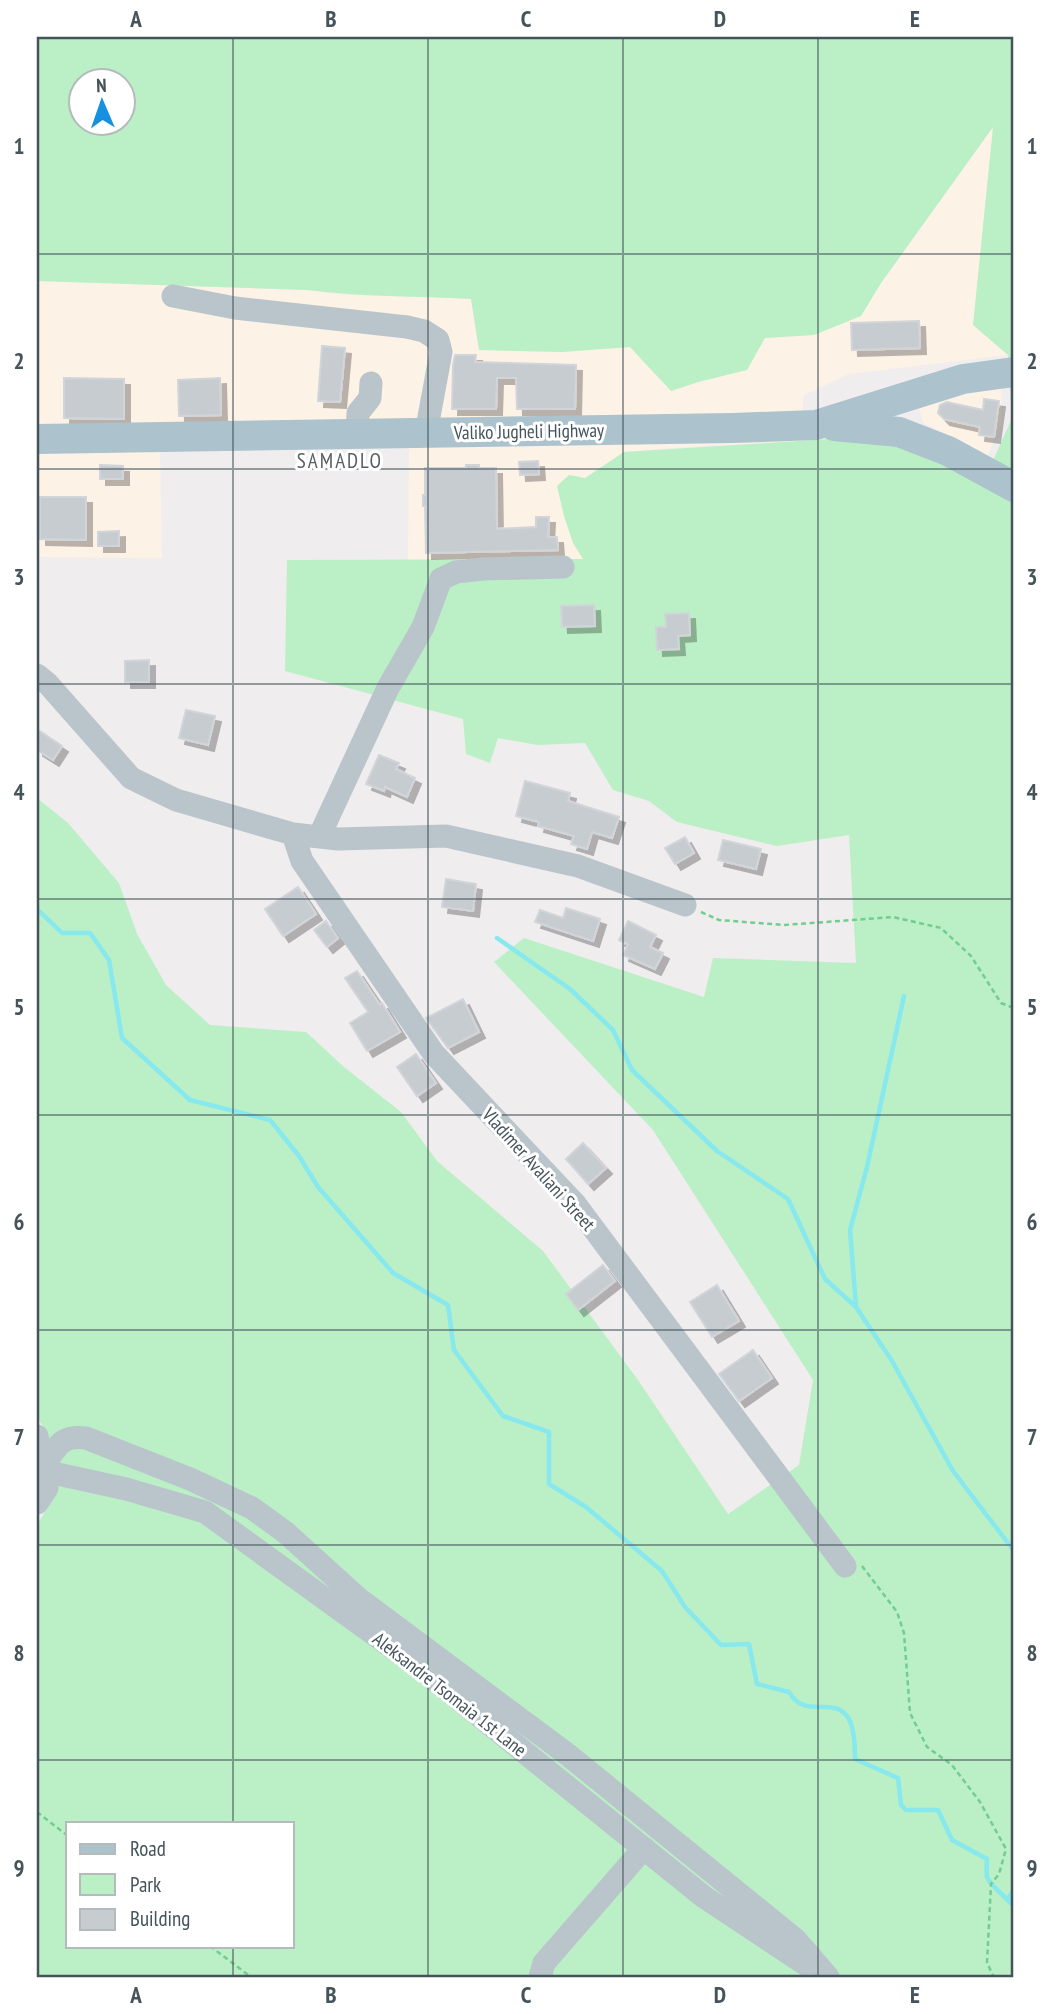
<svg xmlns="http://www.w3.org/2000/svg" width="1051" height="2014" viewBox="0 0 1051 2014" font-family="'PT Sans Narrow',sans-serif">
<defs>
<filter id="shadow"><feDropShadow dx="6" dy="6" stdDeviation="0" flood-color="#0004"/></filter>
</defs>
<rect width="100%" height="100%" fill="#f0edee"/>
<path fill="#fcf2e6" d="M994 126 973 325 1008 355 849 374 804 395 799 442 713 445 624 452 585 479 584 559 408 561 409 447 160 449 162 558 37 557V281L307 290 349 295H400L471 299 479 350 562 352 630 347 671 391 698 382 747 370 765 338 814 335 861 316 881 283Z
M1001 382 1002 420 986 460 923 422 919 409 931 396Z"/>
<path fill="#bbefc6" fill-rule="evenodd" d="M37 37H1014V1977H37V1525L58 1490 47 1433 37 1417V798L68 823 119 883 137 934 166 985 210 1025 306 1032 344 1067 401 1112 437 1161 543 1251 638 1380 728 1514 799 1465 813 1380 653 1130 494 962 524 938 704 997 713 958 856 963 849 835 777 846 677 822 649 801 613 790 585 743 537 745 498 738 490 763 466 754 463 719 285 671 287 560 583 559 573 543 564 516 557 486 569 475 585 478 624 452 846 438 893 445 984 481 1012 418 1008 355 973 325 993 127 881 283 861 316 814 335 765 338 747 370 698 382 671 391 630 347 562 352 479 350 471 299C416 296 361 297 307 290L37 281ZM80 80H122V122H80ZM68 1823H292V1946H68Z"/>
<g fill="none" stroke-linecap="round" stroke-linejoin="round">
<path stroke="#87e8ed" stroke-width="4.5" d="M37 909 62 933H90L109 960 122 1038 190 1100 270 1120 299 1156 318 1187 393 1273 448 1305 454 1350 503 1416 549 1432V1484L586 1507 662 1571 685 1607 721 1645 749 1644 757 1684 789 1692C805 1720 831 1696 847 1716 854 1725 855 1748 855 1759L898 1778 901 1805 906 1810H938L952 1840 987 1859C987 1864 986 1872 987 1877 990 1886 1008 1898 1014 1907
M497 938 570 989 613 1030 632 1070 717 1151 788 1199 825 1279 856 1307
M904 996 867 1167 850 1230 856 1307 892 1361 953 1471 1014 1551
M1008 1898 1014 1890"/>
</g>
<path fill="#c7ccd0" stroke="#d1d5d9" stroke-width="2" filter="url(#shadow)" d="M919 321 920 348 852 350 851 323Z
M322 346 345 348 340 402 318 401Z
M455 355H476L475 362 576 365 575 409H517L516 378H497L496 409H452L453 365Z
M64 378 124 379V419L64 418Z
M220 378 221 415 179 416 178 380Z
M984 399 999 401 994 437 979 435 980 427 944 419 938 413 940 405 947 402 983 410Z
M538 461 539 474 520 475 519 462Z
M100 465 123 466V479H100Z
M466 465H479V468H496L497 529 536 527V517H549L548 537H557L558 550 426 553 425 506H423V495H425V468H466Z
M40 497H86V540L40 539Z
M119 531V546H98V532Z
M594 605 595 626 562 627 561 606Z
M689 613 690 635 678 636 679 649 657 650 656 627H666L665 614Z
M149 660V682H125V661Z
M186 710 215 716 208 745 179 738Z
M37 729 62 746 53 760 37 750Z
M379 755 399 763 396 769 415 778 407 797 385 787 384 791 366 784Z
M525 781 570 793 568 801 619 817 612 838 592 832 587 849 571 844 574 836 538 826 539 822 516 816Z
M685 837 694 853 675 864 665 848Z
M723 840 761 849 756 869 718 860Z
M446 879 476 884 473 911 442 907Z
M298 887 316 914 283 936 265 909Z
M566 908 600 919 593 941 535 922 540 910 563 918Z
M326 921 338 938 327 947 314 930Z
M628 921 656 935 650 947 663 953 655 969 623 955 628 944 619 940Z
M357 971 380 1005 382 1003 400 1032 367 1051 350 1023 368 1012 345 978Z
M463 999 479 1032 448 1048 426 1018Z
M416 1054 436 1083 417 1096 397 1067Z
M583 1143 606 1168 588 1184 566 1159Z
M603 1265 615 1281 578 1310 566 1294Z
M717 1285 739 1321 712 1337 690 1302Z
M753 1350 772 1378 739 1401 719 1374Z"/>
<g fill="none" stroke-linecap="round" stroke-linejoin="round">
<path stroke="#72cd91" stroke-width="2.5" stroke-dasharray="5 3.5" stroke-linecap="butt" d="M701 912 719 920 784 925 893 917 941 928 971 956 1001 1003 1014 1008
M862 1566 897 1612 904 1633 910 1713 927 1747 952 1765 980 1802 1006 1849 999 1874 991 1884 987 1963 994 1977
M37 1812 68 1836
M210 1946 251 1977"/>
<path stroke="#b9c5cb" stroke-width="23" d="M173 296 235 308 407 327 424 331 438 340 441 352 426 433
M357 434 358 413 370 398 371 383
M37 675 48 684 131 778 176 800 293 834 338 839 446 836 578 866 685 905
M293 834 302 861 434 1054 576 1205 845 1566
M319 837 388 688 423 627 441 579 456 572 483 569 563 567
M37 1436 47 1488 37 1503
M43 1466C58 1447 59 1435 86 1438L190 1479 252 1508 285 1532 359 1599 567 1754 796 1940 828 1977
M44 1471 126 1489 205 1512 415 1664 704 1897 805 1964
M540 1977 544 1963 644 1848"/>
<path stroke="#acc2cd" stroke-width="30" d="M834 426 899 432 948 451 1014 487
M37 439 733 428 816 425 963 379 1014 372"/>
</g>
<path fill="none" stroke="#45545b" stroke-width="2" stroke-opacity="0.55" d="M233 37V1823M428 37V1977M623 37V1977M818 37V1977M37 254H1014M37 469H1014M37 684H1014M37 899H1014M37 1115H1014M37 1330H1014M37 1545H1014M37 1760H1014M233 1946V1977"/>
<g text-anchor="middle" stroke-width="6" stroke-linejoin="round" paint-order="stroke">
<g font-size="19" fill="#45545b" stroke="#fff">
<text transform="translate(529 431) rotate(-1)" y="7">Valiko Jugheli Highway</text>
<text transform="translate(539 1169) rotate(48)" y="7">Vladimer Avaliani Street</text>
<text transform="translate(450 1694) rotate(38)" y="7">Aleksandre Tsomaia 1st Lane</text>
</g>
<g font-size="21" letter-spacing="2" fill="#5a5f62" stroke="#fff">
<text x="340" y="468">SAMADLO</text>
</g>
</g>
<rect width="1051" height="2014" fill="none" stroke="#ffffff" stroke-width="77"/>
<rect x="66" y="1822" width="228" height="126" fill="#ffffff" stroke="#b5bbbd" stroke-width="2"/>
<rect x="80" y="1844" width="35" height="10" fill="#acc2cd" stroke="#b5bbbd" stroke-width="2"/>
<text x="130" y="1856" font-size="21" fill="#45545b">Road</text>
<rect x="80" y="1874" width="35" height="21" fill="#bbefc6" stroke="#b5bbbd" stroke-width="2"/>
<text x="130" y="1892" font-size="21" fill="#45545b">Park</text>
<rect x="80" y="1909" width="35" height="21" fill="#c7ccd0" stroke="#b5bbbd" stroke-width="2"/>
<text x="130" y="1926" font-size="21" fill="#45545b">Building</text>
<g transform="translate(102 102) rotate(358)"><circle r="33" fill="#ffffff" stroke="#b5bbbd" stroke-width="2"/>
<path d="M0-5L12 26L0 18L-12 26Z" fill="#1790e1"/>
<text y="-10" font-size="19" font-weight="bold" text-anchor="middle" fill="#45545b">N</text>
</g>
<rect x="38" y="38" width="974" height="1938" fill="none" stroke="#45545b" stroke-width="2.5"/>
<g font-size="23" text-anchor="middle" font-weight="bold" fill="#45545b">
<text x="136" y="27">A</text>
<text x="331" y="27">B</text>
<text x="526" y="27">C</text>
<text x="720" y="27">D</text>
<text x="915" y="27">E</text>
<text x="19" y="154">1</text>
<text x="1032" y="154">1</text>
<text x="19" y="369">2</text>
<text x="1032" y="369">2</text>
<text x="19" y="585">3</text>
<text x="1032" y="585">3</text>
<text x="19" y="800">4</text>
<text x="1032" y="800">4</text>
<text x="19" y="1015">5</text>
<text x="1032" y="1015">5</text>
<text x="19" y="1230">6</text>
<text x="1032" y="1230">6</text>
<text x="19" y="1445">7</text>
<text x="1032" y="1445">7</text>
<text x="19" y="1661">8</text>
<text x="1032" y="1661">8</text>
<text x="19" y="1876">9</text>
<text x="1032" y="1876">9</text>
<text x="136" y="2003">A</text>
<text x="331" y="2003">B</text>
<text x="526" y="2003">C</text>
<text x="720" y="2003">D</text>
<text x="915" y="2003">E</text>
</g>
</svg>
